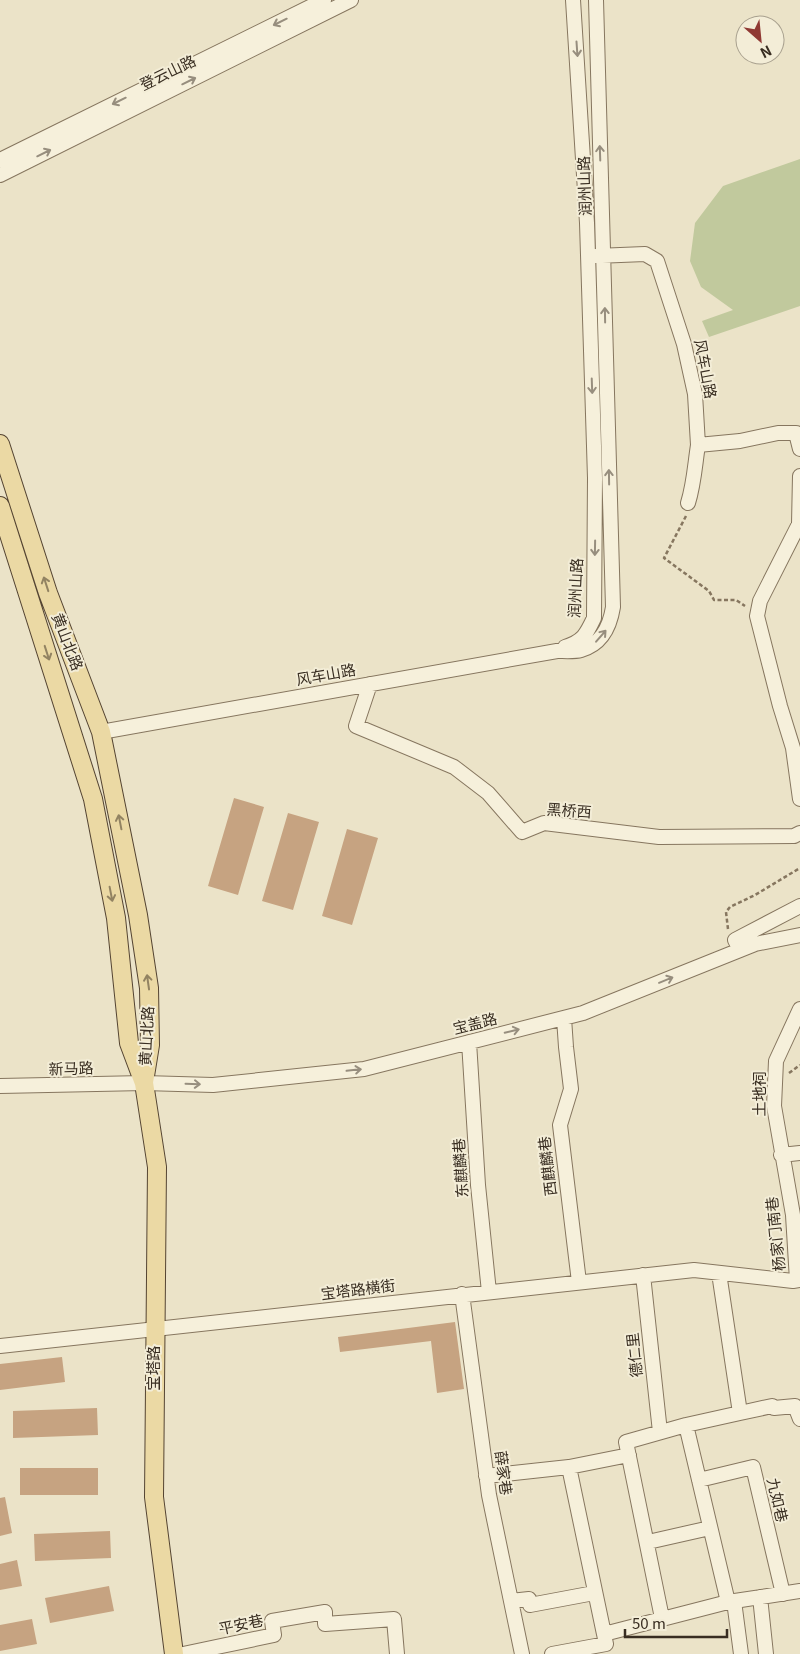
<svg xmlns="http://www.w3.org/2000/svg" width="800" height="1654" viewBox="0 0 800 1654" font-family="Georgia,'Noto Sans SC',serif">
<rect width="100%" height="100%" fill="#ebe3c8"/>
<path fill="#c1c99d" d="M800 159V306L709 337 702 321 733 310 701 287 690 261 695 223 723 186Z"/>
<path fill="#c6a381" d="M234 798 264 807 238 895 208 886Z
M288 813 319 822 293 910 262 901Z
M347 829 378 838 352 925 322 916Z
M455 1322 464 1389 437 1393 431 1341 340 1352 338 1337Z
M62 1357 65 1382 0 1390V1364Z
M97 1408 98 1435 13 1438V1411Z
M20 1468H98V1495H20Z
M5 1497 12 1533 0 1536V1498Z
M110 1531 111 1558 35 1561 34 1534Z
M17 1560 22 1586 0 1590V1564Z
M109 1586 114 1611 50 1623 45 1598Z
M32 1619 37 1644 0 1651V1625Z"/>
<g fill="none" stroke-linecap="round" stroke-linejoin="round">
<g stroke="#86765f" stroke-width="16">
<path id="minor" d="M0 160 324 0
M0 175 351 0
M596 256 645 254 657 261 684 344 695 394 698 445 740 441 778 433H796L800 449
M800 476 799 524 760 601 757 616 780 706 793 748 800 799
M688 503C694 484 695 464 698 445
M565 647C583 641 586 635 594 618L595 478 587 223 573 0
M370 684 356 726 454 767 488 793 522 832 544 823 659 837 794 836 800 833
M101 732 557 651C564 651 574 652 581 650 602 644 610 626 613 607L596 0
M740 950 735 940 800 906
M564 1018 566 1047 571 1089 560 1125 579 1282
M469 1042 478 1185 489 1292
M0 1086 144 1083 213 1085 364 1069 583 1013 755 944 800 935
M781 1155 800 1153
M719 1273 740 1413 686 1425 728 1602
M643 1275 660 1432
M797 1280 793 1215 774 1106 776 1061 800 1009
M462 1294 489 1495 522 1654
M0 1346 694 1270 793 1281 800 1280
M740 1413 772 1406 774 1408 795 1406 800 1419
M569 1467 604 1634
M486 1476 569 1467 629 1455
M699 1480 753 1467 783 1594
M648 1542 710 1528
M760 1597 766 1654
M511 1601 529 1599 530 1605 594 1593
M734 1601 741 1654
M662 1618 626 1442 686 1425
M183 1654 274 1635 272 1621 325 1612V1624L394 1619 397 1654
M552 1654 606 1644 604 1634 728 1602 800 1591"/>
</g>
<g stroke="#544432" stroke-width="20">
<path id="major" d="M0 444 48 593 101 732 138 915 149 988 150 1045 144 1082
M0 506 93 799 116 918 129 1043 144 1083 157 1167 154 1497 174 1654"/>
</g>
<path stroke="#86765f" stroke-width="2.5" stroke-dasharray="4 2.5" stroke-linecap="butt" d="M686 516 664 558 709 591 714 600H736L745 606
M728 929 726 912 730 907 755 895 800 868
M789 1073 800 1065"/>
<use href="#minor" stroke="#f6f0db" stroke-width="14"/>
<use href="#major" stroke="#ebd9a4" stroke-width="18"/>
</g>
<defs><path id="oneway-shaft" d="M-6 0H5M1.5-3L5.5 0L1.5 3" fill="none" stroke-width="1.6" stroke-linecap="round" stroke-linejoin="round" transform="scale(1.25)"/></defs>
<g stroke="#978e7e">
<use href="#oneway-shaft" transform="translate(280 22) rotate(154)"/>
<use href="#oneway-shaft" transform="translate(577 49) rotate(86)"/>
<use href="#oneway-shaft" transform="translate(189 81) rotate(-26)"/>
<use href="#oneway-shaft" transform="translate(119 101) rotate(154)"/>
<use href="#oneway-shaft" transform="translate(44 153) rotate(-26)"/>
<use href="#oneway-shaft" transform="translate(600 153) rotate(-92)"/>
<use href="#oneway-shaft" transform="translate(605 315) rotate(-91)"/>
<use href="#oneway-shaft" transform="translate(592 386) rotate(88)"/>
<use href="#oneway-shaft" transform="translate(609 477) rotate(-91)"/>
<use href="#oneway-shaft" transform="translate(595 548) rotate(91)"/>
<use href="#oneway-shaft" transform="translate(601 636) rotate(-49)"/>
<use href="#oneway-shaft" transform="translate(666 980) rotate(-22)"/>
<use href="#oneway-shaft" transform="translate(512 1031) rotate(-14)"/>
<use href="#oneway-shaft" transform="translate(354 1070) rotate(-6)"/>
<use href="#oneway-shaft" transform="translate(193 1084) rotate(2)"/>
</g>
<g stroke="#928362">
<use href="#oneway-shaft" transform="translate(46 584) rotate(-108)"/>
<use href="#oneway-shaft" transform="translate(47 653) rotate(72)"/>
<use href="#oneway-shaft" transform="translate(120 822) rotate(-101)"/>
<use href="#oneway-shaft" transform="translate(111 894) rotate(79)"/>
<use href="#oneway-shaft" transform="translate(148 982) rotate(-98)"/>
</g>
<g text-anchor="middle" stroke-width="4" stroke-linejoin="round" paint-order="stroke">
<g font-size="15" fill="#382d21" stroke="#f3edd7">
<text transform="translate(168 73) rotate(-26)" y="5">登云山路</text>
<text transform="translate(585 186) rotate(-92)" y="5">润州山路</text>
<text transform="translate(705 369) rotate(79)" y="5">风车山路</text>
<text transform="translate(576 588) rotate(-87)" y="5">润州山路</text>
<text transform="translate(67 642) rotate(69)" y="5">黄山北路</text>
<text transform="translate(326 675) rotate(-10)" y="5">风车山路</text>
<text transform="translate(569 811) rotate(4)" y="5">黑桥西</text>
<text transform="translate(475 1024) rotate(-14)" y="5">宝盖路</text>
<text transform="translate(147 1036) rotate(-87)" y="5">黄山北路</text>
<text transform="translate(71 1069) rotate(-2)" y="5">新马路</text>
<text transform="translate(760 1094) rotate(-90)" y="5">土地祠</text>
<text transform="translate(548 1166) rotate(-97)" y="5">西麒麟巷</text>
<text transform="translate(461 1168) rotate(-94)" y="5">东麒麟巷</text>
<text transform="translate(776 1234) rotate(-96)" y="5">杨家门南巷</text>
<text transform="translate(358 1290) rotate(-7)" y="5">宝塔路横街</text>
<text transform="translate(635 1355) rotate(-96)" y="5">德仁里</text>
<text transform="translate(154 1368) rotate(-90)" y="5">宝塔路</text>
<text transform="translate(503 1473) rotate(82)" y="5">薛家巷</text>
<text transform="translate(777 1500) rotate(77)" y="5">九如巷</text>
<text transform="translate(241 1625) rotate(-12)" y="5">平安巷</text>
</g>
</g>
<g transform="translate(760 40) rotate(153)"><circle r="24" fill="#f3edd7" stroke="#a8a08e"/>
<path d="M0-4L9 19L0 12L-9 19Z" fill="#903933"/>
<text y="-8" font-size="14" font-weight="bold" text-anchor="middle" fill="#382d21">N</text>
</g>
<path d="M625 1629v8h102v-8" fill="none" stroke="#382d21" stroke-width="2.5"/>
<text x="632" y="1629" font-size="15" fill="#382d21" stroke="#f3edd7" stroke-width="4" paint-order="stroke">50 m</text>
</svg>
